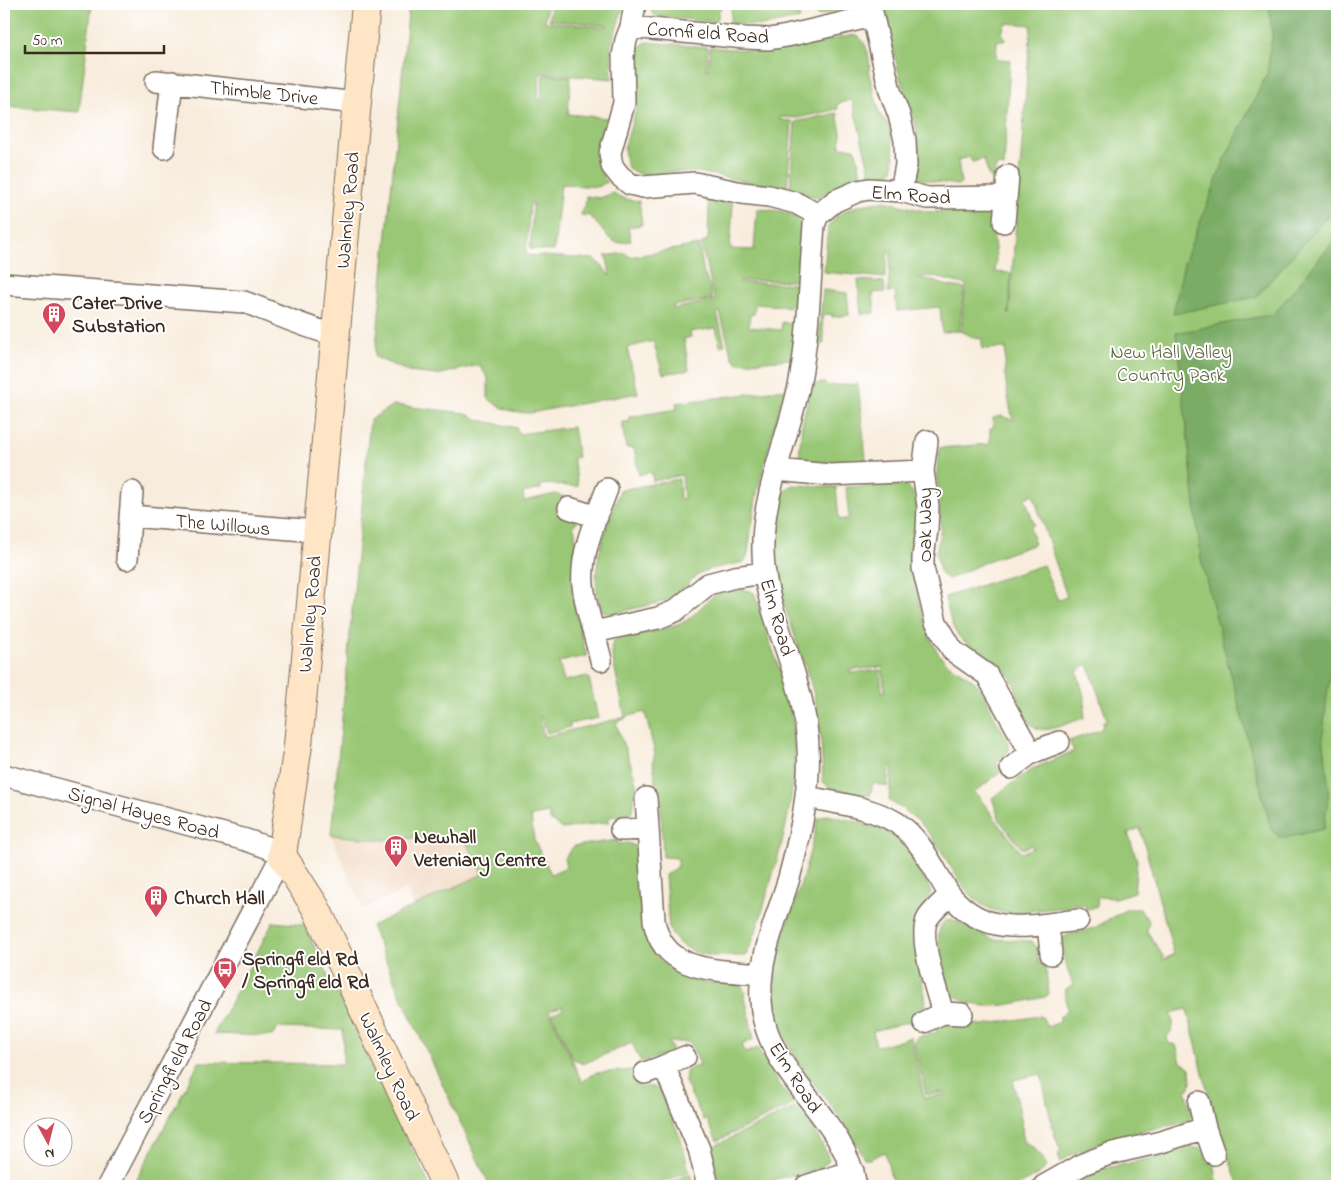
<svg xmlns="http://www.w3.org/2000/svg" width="1341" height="1190" viewBox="0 0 1341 1190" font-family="'Indie Flower',sans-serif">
<rect width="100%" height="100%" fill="#fff"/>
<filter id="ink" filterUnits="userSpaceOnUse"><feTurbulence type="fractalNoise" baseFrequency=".02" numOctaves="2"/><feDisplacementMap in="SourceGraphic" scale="10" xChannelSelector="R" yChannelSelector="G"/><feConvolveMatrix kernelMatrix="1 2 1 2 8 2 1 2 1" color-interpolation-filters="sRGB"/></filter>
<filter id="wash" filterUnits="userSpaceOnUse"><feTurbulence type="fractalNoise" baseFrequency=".0096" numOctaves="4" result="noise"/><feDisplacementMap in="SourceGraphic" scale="20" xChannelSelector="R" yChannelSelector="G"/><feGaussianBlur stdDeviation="1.12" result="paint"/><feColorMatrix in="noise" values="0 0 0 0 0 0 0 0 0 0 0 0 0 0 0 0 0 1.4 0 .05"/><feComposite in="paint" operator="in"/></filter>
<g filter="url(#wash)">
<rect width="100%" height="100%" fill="#f8ecdc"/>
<path fill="#f1d5bd" d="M331 835 381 840 462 835 483 875 414 906 406 890 363 909Z"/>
<path fill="#99c775" stroke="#6a784a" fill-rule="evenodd" d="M4 4H92L79 112 4 106Z
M409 4H624L611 46 612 79 540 73 538 100H541L543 75 571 77 568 114 607 118C597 143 591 157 607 182L597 187 561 184 554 251 530 249 533 204 530 203 526 255 594 259 604 268 609 276H610L607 258 605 256 625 253 630 257 699 245 704 274 710 287 712 299 673 306V309L715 300 701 244 708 239 709 205 704 199 733 204 730 249 754 250 757 209C771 210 798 210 801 227L798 278 794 281 741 280 740 282 797 284 795 307 755 304 754 314 750 315 749 327 781 330 782 322 795 324 792 359 738 363 732 357 720 312 717 313 725 345 720 346 716 328 690 332 691 337 684 339 689 370 663 374 653 341 627 348 638 393 530 413C514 413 499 409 488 398V378L479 365 437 375 409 372 375 357ZM547 6H551L549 20 607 25V27L545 22Z
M650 4H722L721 9H719L718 18 713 22 656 16 652 13Z
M732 4H796L800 19 762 26 730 23Z
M814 4H852L847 9 817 16Z
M883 4H1337V1186H1239L1216 1124 1187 1009 1171 1013C1173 1022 1176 1029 1167 1036L1168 1043 1176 1045 1181 1062 1190 1068 1191 1083 1189 1089 1186 1090 1192 1114 1188 1122C1144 1131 1099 1136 1060 1162L1058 1154 1061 1151 1054 1134 1041 1074 1013 1080 1022 1124 1023 1141C1035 1147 1040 1153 1047 1165L1042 1172 1017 1186H893L885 1152 870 1159H864C849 1121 817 1093 796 1058 758 994 779 950 800 886 807 865 812 844 817 823L819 818 827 815 859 822 892 835 908 851 929 887 931 893C924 908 912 920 912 938L925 995 926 1005 909 1017 911 1021 873 1031 876 1046 893 1043 911 1037 924 1098 946 1094 945 1092 926 1095 914 1043 918 1037 937 1032 935 1025 958 1022 982 1025 1040 1016 1043 1018 1047 1027 1060 1022V1016L1068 1009 1065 999 1066 989 1073 985C1068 971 1061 955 1062 939L1068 935 1094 928 1127 909H1140L1149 921 1147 931 1163 956V960L1174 954 1140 828 1128 833 1137 860 1134 892 1115 898 1098 897 1097 906 1086 910 1085 905 1071 904 1070 907 1029 911C1023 914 1016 913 1010 913 964 912 952 860 928 832 917 818 904 809 889 801L892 766H889L887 787 873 783 870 796 831 788 823 782C822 753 821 723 814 695 801 644 773 594 775 540 776 523 781 507 784 491L793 485 836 487 839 520 849 518 846 487 905 485C927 497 910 542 911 561 913 582 920 605 926 625 930 638 937 656 948 664 957 670 969 676 977 684 987 695 991 711 998 724 1004 734 1011 739 1009 751L996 763 1002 771 975 792 1021 853 1033 848 1032 845 1022 849 1000 821 992 798 1032 769 1074 751 1069 741 1098 731 1103 727V721L1107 720 1088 664 1077 672 1085 700 1084 718C1072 721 1047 734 1036 728 1022 721 1019 690 1010 677 1005 670 996 660 988 656 978 649 964 644 957 634 950 623 948 610 945 597L1043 565 1058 600 1067 597 1033 494 1025 498 1034 524 1030 529 1035 544 987 561 949 579 941 575 936 553 941 527 937 472 939 448 990 444V429L993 428V418L1001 416 1013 420C1007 396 1003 372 1006 348L982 349V339L975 338 961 331 966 284C951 283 935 274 920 277L921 279H926L948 286 964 288 959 331 942 332 940 307 897 311 895 291 888 292 891 251H888L885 278 824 272 828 227 836 217 846 210 861 205 885 201 928 212 985 210 988 211 991 217 996 258 995 272 1011 273 1009 314 1031 25 1005 23 1002 33 1006 39 1004 41H997L996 59 1010 60 1004 167 997 165 992 180 989 178 984 159 972 162 970 157 958 160 961 184 957 185 919 179 918 176 919 156 916 125 900 78ZM882 667 885 692H882L880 670 850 673V670Z
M854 35C868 38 871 62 869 74L880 115 889 125 894 156 893 170 888 176H871L852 100 837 104 838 109 797 118 780 117V120L792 121 787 188 749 182 699 172H670L641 175 629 169 626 163 624 149 637 106 638 49 643 44 647 42 708 47 706 70H708L710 47 769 52Z
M837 113 841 133 840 147 855 148 862 178 838 186 817 198 790 188 795 122Z
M613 193 625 199 639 201 642 225 628 227 631 241 617 243 609 238 590 216 581 215 582 208H585L586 196 600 198Z
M858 280 884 282 885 292 873 293 875 313 861 314Z
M823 290 847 293 849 315 832 317V314L822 315 824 344 818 345Z
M825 383 826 386 858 384 866 460 834 462 803 461 799 457 802 425 811 384Z
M786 389 782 397 757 492 747 558 744 562 711 569 702 572 690 581 678 595 665 601 612 614 602 611C586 571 607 528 620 490L679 479 680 499H684L682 475 653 481 651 472 639 475 634 448H626L622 422H629V417L677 409 676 403Z
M393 405 465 413 479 420 517 428 519 434 573 427 578 457 573 458 578 486C564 487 556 483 541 485V489L523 493 524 501 555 494 565 497 559 514C567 513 572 516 577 522L573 525C580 542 571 566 572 587 574 610 581 634 587 656L559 662 564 681 587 676 589 678 598 718 570 724V727L547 733 542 717H540L544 737 625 717 611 650 613 641C636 632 663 633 684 622 697 615 706 598 720 593 730 590 745 587 754 593 760 608 764 625 769 640 776 658 782 676 787 694 803 761 790 820 770 884 763 909 757 933 746 956H713L697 953 680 944 669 930 665 875 678 866V858L663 857 660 789 652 790C660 775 649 765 655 754L645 712 625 717V719L616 722C622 747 635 766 637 792H634C636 816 630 814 609 817V822L562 829 550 820 549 813 531 816 534 840 551 874 566 867 564 858 574 846 618 840V844L628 843 635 846 637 851 642 926C649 952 669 977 697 981 711 984 726 983 740 984L743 987 754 1039 742 1045 746 1053 758 1048 774 1077 794 1104 717 1141 707 1120 704 1121 685 1082 686 1071 700 1064 690 1042H669L672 1050 667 1054 641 1062 632 1043 583 1064 573 1059 552 1014 563 1009 562 1006 549 1011 582 1082 595 1073 633 1070 640 1088C648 1086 653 1085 660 1091L681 1139 689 1171 653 1186H633L628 1176 626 1177 631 1186H490L402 998 371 926 483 874 462 835 381 840 331 835 370 420Z
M951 919 992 939 1032 941 1037 948 1039 964H1045L1049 994 1045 997C1018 1002 983 1014 958 998 955 996 952 993 950 989 946 978 937 942 939 932 940 925 944 920 951 919Z
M273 922 304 925 430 1186H133L199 1062 343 1064V1030L278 1028 272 1036 214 1034Z
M796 1107C809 1123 821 1140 829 1159L827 1163 818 1169 780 1178 760 1186H722L718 1180 712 1147Z
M1191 1147 1202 1149 1208 1163 1214 1162 1218 1186H1069L1102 1169 1158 1157Z
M690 1174 693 1186H661Z"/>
<path fill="#7aac66" stroke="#5a6b42" d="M1269 4H1337V210L1325 219 1256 297 1173 314 1184 263 1224 161 1267 74 1272 36Z
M1337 237V650L1328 688 1323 734 1329 790 1324 829 1281 839 1271 829 1201 560 1176 333 1274 314Z"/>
</g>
<g filter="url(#ink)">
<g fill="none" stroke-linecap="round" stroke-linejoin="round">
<g stroke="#7d6e60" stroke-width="24">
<path id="street" d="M635 4 631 27 626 40 623 56 624 103 610 153 612 166 620 176 630 184 643 187 695 183 742 193 769 196 796 203 818 215
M870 4 890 91 899 115 905 140 906 165 901 191
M631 27 745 38 769 39 787 36 873 16
M156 81 357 103
M164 148 172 82
M1004 222 1008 176
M4 284 244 302C274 313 304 327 335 335
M927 441 923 471 928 506 927 530 923 557V568L936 622 953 651 987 675 1031 753
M776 470 830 475 923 471
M569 508 597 517
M130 516 316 531
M127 559 132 492
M594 632 658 618 675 611 708 584 735 577 765 573
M601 660C595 635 586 611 583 585 580 553 596 518 607 489
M1011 768 1031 753 1059 742
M4 775 246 840 269 848 282 855 108 1186
M807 797C836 803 871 807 897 823 915 835 927 855 937 873 942 881 946 890 951 896 987 938 1030 926 1078 920
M646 798 654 920C662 974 720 970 762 974
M621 830 647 829
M1048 924 1051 954
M943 1013C937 992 917 935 928 918 934 909 943 902 950 895
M924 1022 943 1013 962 1014
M664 1066 685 1057
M645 1073 664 1066 699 1149 708 1186
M1199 1102 1205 1128 1214 1154
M806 1186 853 1171
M856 1186C844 1115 765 1075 761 1001 758 958 777 918 789 878 798 845 806 809 808 774 810 743 805 710 796 680 784 638 764 598 763 553 761 495 789 438 800 381 809 332 810 276 814 225L818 215 835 201 858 191 869 189 901 191 927 198 1006 197
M1044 1186 1083 1164 1109 1154 1161 1142 1205 1128"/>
</g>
<g stroke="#7d6e60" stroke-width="30">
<path id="secondary" d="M366 4 298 745 282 855 316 908 446 1186"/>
</g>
<use href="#street" stroke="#fff" stroke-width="21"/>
<use href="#secondary" stroke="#fee5c5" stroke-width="28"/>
</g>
</g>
<defs>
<g id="building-pin" transform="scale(1.25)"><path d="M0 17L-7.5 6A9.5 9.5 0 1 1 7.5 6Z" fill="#d1495b" stroke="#fff"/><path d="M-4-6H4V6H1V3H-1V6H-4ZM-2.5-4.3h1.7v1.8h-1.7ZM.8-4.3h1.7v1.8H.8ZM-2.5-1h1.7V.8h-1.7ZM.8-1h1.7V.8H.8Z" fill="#fff"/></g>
<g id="bus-pin" transform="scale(1.25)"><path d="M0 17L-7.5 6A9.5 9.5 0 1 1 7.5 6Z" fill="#d1495b" stroke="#fff"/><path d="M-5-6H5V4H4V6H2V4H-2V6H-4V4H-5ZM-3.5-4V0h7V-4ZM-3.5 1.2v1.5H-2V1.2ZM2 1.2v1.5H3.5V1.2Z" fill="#fff"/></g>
</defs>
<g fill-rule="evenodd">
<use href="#building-pin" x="54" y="314"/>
<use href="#building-pin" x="396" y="847"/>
<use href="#building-pin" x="156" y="897"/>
<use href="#bus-pin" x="225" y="969"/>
</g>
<g text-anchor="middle" stroke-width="4" stroke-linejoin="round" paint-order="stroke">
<g font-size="20" fill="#3b2a1e" stroke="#fff">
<text transform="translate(708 32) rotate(4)" y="7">Cornfield Road</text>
<text transform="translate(264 92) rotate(6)" y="7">Thimble Drive</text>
<text transform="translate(911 194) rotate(4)" y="7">Elm Road</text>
<text transform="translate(347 210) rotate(-85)" y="7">Walmley Road</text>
<text transform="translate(223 524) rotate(5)" y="7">The Willows</text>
<text transform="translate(924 525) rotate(-90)" y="7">Oak Way</text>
<text transform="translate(309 614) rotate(-85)" y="7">Walmley Road</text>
<text transform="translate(778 617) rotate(74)" y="7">Elm Road</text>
<text transform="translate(144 812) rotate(15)" y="7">Signal Hayes Road</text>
<text transform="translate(174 1061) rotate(-62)" y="7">Springfield Road</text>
<text transform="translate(390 1066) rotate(65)" y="7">Walmley Road</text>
<text transform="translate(796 1077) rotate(57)" y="7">Elm Road</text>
</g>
<g font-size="20" font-weight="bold" fill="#3b2a1e" stroke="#fff" text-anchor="start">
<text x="72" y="309">Cater Drive<tspan x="72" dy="23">Substation</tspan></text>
<text x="414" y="843">Newhall<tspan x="414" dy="23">Veteniary Centre</tspan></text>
<text x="174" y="904">Church Hall</text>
<text x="242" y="965">Springfield Rd<tspan x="242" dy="23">/ Springfield Rd</tspan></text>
</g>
<g font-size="20" fill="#5c613c" stroke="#fff">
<text x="1171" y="358">New Hall Valley<tspan x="1171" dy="23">Country Park</tspan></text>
</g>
</g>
<rect width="1341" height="1190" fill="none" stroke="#fff" stroke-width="20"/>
<g transform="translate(48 1142) rotate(173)"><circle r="24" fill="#ffffff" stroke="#b1aaa5"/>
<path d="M0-4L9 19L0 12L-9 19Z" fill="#d1495b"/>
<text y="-8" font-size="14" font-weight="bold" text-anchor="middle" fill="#3b2a1e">N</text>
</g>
<path d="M25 45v8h139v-8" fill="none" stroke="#3b2a1e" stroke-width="2.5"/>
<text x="32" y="45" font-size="15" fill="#3b2a1e" stroke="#ffffff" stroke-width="4" paint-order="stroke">50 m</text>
</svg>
